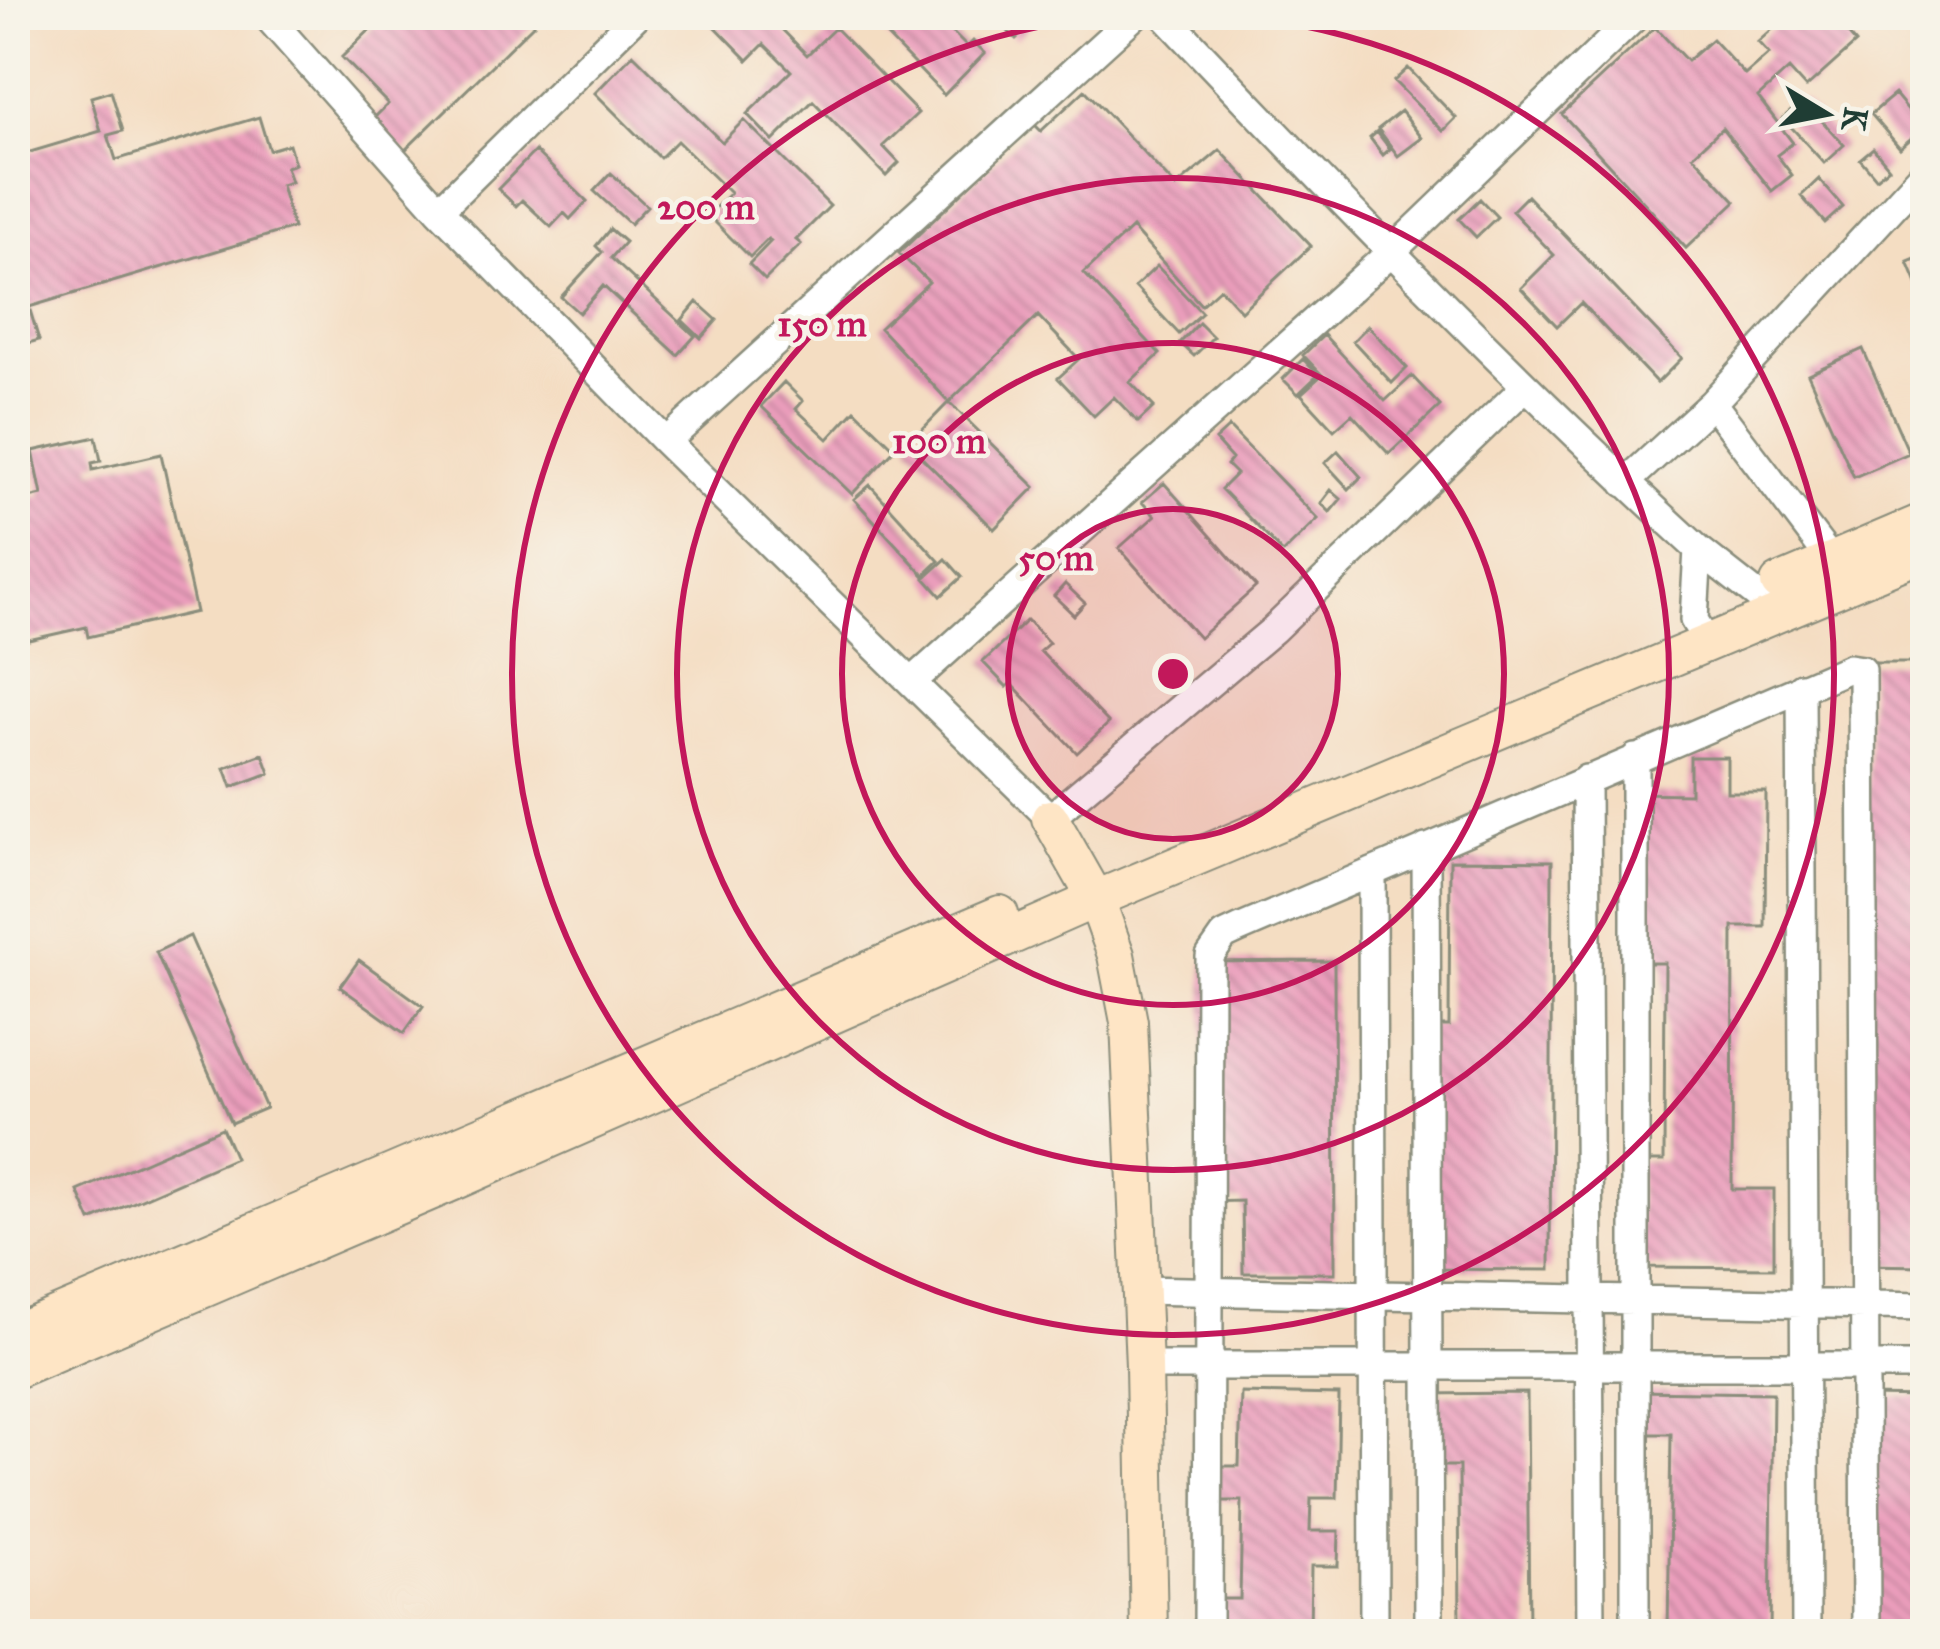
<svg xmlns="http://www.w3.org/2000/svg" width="1940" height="1649" viewBox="0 0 1940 1649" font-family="'IM FELL Great Primer',serif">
<defs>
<pattern id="building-back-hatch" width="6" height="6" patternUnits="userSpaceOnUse" patternTransform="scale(3)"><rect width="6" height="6" fill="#eb9ebc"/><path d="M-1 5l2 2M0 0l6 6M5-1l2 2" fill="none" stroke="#be829a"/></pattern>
</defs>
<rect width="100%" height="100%" fill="#f7f3e8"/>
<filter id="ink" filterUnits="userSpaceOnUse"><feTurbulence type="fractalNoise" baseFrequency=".00833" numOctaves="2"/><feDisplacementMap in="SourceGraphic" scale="24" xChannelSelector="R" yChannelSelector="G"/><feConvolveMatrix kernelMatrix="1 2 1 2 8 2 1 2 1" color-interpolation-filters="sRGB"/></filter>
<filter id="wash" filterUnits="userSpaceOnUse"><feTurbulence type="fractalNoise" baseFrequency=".004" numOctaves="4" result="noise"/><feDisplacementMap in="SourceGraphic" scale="48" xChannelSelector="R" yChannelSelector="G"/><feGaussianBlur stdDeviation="2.7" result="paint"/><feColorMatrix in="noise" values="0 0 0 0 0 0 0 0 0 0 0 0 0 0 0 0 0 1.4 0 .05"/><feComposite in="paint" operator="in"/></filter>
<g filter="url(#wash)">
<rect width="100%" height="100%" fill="#f4ddc2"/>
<g id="blocks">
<path fill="url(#building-back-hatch)" d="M385 15H525L534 24 404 151 373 119 388 104 342 57Z
M704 15H768L807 55 835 28 918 113 883 146 899 163 886 176 813 101 773 141 747 114 791 71 764 44 748 60Z
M902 15H935L967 47 973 41 985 53 944 95 884 33Z
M992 15H1041L1016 39Z
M1788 15H1859L1844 29 1856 43 1806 88 1789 69 1758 97 1793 143 1777 155 1792 175 1772 191 1722 128 1693 155 1736 201 1686 248 1562 114 1655 27 1687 61 1712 39 1745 75 1769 54 1758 42Z
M633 54 722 142 744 120 830 206 796 240 801 244 765 280 749 264 771 241 768 239 750 257 708 215 730 193 677 141 660 158 595 93Z
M1408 68 1456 118 1443 131 1394 81Z
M1085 90 1176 187 1220 150 1311 246 1241 311 1220 288 1201 305 1132 228 1084 273 1160 354 1130 382 1154 407 1138 422 1114 397 1094 416 1058 378 1079 359 1038 316 949 402 880 328 929 282 899 253 1034 124 1041 131Z
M111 91 123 131 108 135 116 160 259 117 269 150 289 144 295 164 286 167 291 182 281 185 293 228 29 307 39 340 15 347V151L25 148 27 153 101 131 91 97Z
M1895 94 1923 128 1900 148 1871 114Z
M1803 100 1844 145 1824 163 1783 118Z
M1401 111 1422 138 1398 156 1378 129Z
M1377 132 1390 149 1383 155 1370 138Z
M1873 148 1889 167 1876 178 1860 159Z
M535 151 587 201 570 219 564 213 551 227 522 200 516 206 498 189Z
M611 173 647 206 630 224 594 191Z
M1819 179 1843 207 1825 223 1801 196Z
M1527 196 1682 358 1657 383 1581 303 1557 326 1521 288 1554 255 1512 211Z
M1480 199 1497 217 1476 237 1459 219Z
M610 229 625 242 611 258 695 336 678 355 603 286 579 313 561 297 602 252 596 246Z
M1925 255V303L1908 262Z
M1157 266 1202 313 1179 334 1135 287Z
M697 302 717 320 701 338 682 320Z
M1199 323 1213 337 1194 356 1180 343Z
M1368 326 1407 368 1392 383 1353 341Z
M1324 335 1385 401 1412 376 1440 406 1389 454 1352 414 1334 430 1301 394 1322 375 1303 355Z
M1863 349 1909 453 1854 477 1808 374Z
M1303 359 1318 375 1298 394 1283 379Z
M784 382 803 401 796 409 828 439 855 410 895 449 852 494 761 406Z
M949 402 1035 487 994 529 908 444Z
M1229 427 1318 519 1283 553 1221 489 1236 474 1227 465 1232 459 1215 440Z
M96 437 101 461 92 463 93 470 161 454 196 612 88 637 86 627 15 643V501L42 495 33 451Z
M1338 451 1361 477 1349 489 1325 463Z
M1164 483 1256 587 1199 638 1119 548 1155 516 1142 502Z
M870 485 939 561 924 575 854 499Z
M1331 490 1341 499 1330 512 1321 503Z
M946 559 962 577 941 596 925 578Z
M1065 584 1085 603 1074 615 1054 596Z
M1027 620 1049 643 1040 651 1109 723 1077 753 1011 683 1007 687 983 662Z
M1870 663H1925V1266L1863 1265Z
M263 754 270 773 232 787 225 768Z
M1690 757H1727V792H1766L1765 927H1733L1732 1189H1774V1268L1639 1267V1161H1664L1665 963H1630V793L1690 794Z
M1450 860 1552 861 1550 1270 1424 1269 1425 1026H1449Z
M190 936 266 1108 231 1123 156 952Z
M359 960 423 1006 404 1033 340 987Z
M1334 961 1335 1273H1243L1242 1201 1204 1202 1203 962Z
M222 1128 235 1158 91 1221 78 1191Z
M1633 1391 1773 1393 1770 1634H1668L1671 1434H1633Z
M1241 1393 1339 1395 1337 1498H1311L1310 1531H1339L1338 1566H1311L1310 1634H1211L1212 1599H1240L1242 1501H1210V1466H1239Z
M1527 1393 1529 1634H1460L1459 1466H1423L1422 1394Z
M1868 1396 1925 1397V1634H1866Z"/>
</g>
</g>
<g filter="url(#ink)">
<use href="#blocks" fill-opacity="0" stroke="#8a8d7b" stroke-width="3"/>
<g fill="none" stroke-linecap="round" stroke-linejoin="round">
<g stroke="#8a8d7b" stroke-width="32">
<path id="street" d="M266 15 439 210 666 442 1050 818 1273 630 1524 388
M1164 15C1337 198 1512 379 1698 549
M439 210 637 15
M1712 403 1832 561
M666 442 1135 15
M1625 483 1712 403 1925 172
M1707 641 1694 620 1698 549 1777 611
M912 682 1390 253 1637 15
M1801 687 1806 1634
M1586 779 1591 1634
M1426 848 1429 1634
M1372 872 1374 1634
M1140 1290 1925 1306
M1144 1366H1925
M1208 1634 1210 956 1224 936 1239 929 1849 668 1862 670 1866 1634
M1635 1634V758"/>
</g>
<g stroke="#8a8d7b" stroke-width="40">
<path id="secondary" d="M1779 583 1925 521
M1050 818 1096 899 1116 955 1129 1022 1144 1366 1149 1634
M15 1333 1000 914
M15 1370 458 1180 1096 899 1925 552"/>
</g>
<use href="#street" stroke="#fff" stroke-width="27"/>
<use href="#secondary" stroke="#fee5c5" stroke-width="36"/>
</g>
</g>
<circle cx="1173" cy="674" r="165" fill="#c2185b" fill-opacity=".12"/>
<g fill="none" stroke="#c2185b" stroke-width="6">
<circle cx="1173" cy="674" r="165"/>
<circle cx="1173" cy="674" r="331"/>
<circle cx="1173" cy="674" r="496"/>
<path d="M1225 15A661 661 0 1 1 1121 15"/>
</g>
<circle cx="1173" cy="674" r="18" fill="#c2185b" stroke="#f7f3e8" stroke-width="6"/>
<g font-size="36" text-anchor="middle" font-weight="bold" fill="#c2185b" stroke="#f7f3e8" stroke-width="9" stroke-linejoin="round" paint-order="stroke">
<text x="706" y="219">200 m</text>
<text x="822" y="336">150 m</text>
<text x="939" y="453">100 m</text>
<text x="1056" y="570">50 m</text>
</g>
<rect width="1940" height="1649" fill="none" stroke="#f7f3e8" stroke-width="60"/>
<g transform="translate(1826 114) rotate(100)" stroke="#f7f3e8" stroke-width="9" paint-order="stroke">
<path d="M0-9L21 45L0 30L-21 45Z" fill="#1f3d34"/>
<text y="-18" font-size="33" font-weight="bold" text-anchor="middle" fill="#1f3d34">K</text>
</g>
</svg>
